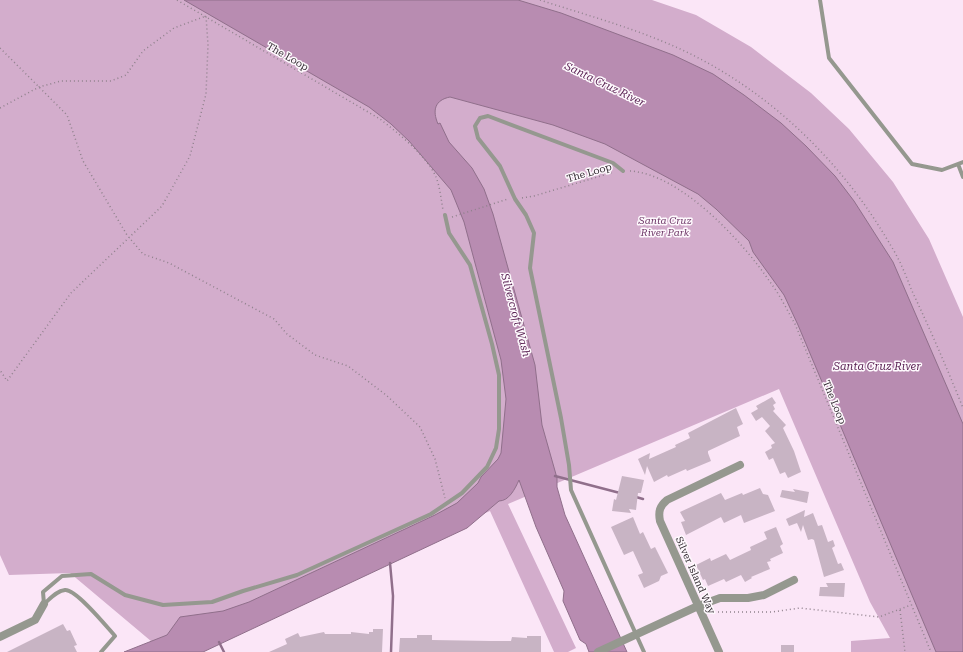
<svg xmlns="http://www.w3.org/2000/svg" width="963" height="652" viewBox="0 0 963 652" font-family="'Roboto Serif',serif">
<rect width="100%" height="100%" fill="#fbe6f7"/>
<path fill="#d3adcc" d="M0 0H652L696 15 751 47 811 93 849 129 893 182 929 239 963 317V652H851V641L890 638 870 602 779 389 508 504 576 648 568 652H554L490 511 172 652H164L70 573 9 575 0 555Z"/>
<path fill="#b88cb1" stroke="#906f8b" d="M184 0H518L561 13 673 55 713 74 744 95 781 123 806 146 835 176 854 201 893 262 963 424V652H936L798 325 784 295 753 252 749 241 716 209 698 194 605 144 553 125 450 97C435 100 432 110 438 124L440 123 449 142 472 168 484 189 493 214 535 365 542 425 557 478V487L565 515 627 652H589L586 644 580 640 563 601 564 591 536 527 519 480C515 489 509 501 499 501L467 528 203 652H124L167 635 180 617 223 611 249 602 435 515 457 503 478 483 481 477 498 459 501 453 506 399 501 360 464 222 451 190 409 141 391 124 369 107Z"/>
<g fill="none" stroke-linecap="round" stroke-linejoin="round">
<path stroke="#906f8b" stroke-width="2.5" d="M555 476 620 493
M636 497 643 499
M390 563 393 596 391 652
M219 642 224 652"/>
</g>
<path fill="#c8b4c4" d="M772 397 776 403 773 405 775 409 773 411 786 425 783 428 794 451 801 472 788 478 785 472 780 474 773 458 769 460 765 452 772 448 771 445 775 443 765 431 770 426 762 417 756 421 751 413 758 409 756 406Z
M736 408 743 424 737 427 740 436 708 451V453L711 461 687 471 686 469 668 477 667 475 654 482 647 466 645 475 638 459 650 453 649 459 676 447 675 445 690 438 688 433Z
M622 476 644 480 641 493H638L636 510 629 509 631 513 612 511 614 499 616 500Z
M760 488 763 494 768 495 775 511 744 523 741 515 724 523 721 517 686 535 681 522 685 521 680 512 721 493 725 500 742 493 743 495Z
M793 489 809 492 807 503 780 497 782 490 795 492Z
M805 510 804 517 813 513 818 526 822 525 828 542 833 540 835 546 832 548 838 564 841 563 844 570 824 577 814 540 812 539 808 540 803 525 801 532 797 523 789 526 786 519Z
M633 517 640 534 643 532 651 549 655 547 668 573 661 576 659 581 644 588 638 575 643 573 633 551 624 555 611 527Z
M776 527 783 544 780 546 783 553 770 559 771 561 767 562 770 569 751 577 752 578 745 582 741 575 726 582 724 579 708 586 705 579 703 580 696 565 710 558 711 561 726 554 730 560 751 550 750 547 767 539 764 532Z
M826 583H845L844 597 819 596 820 587H828Z
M63 624 67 631 70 630 77 645 74 646 77 652H7Z
M373 629H383L382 652H269L287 644 285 639 298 633 300 637 324 632 325 634H351V632L369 634V632H373Z
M417 635H432V640L491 641H511L512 637 527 638V636H541V652H399L400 638H417Z
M781 645H794V652H781Z"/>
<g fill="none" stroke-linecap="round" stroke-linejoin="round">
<path stroke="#90828d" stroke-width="1.5" stroke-dasharray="1 3" stroke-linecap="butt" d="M177 0 380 119C398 133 427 156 436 177 440 187 441 199 443 210
M540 0C586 15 634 28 678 48 768 89 842 161 891 246 900 260 906 276 912 291 930 329 947 368 963 408
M0 48 67 115 83 161 127 235 143 254 169 263 274 319 287 334 315 355 348 366 386 395 420 427 435 459 445 498
M0 108 39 87 61 81H111L126 75 143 51 174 28 206 16 208 45 206 94 190 156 162 206 71 293 7 381 0 370
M630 171C681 174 743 242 770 282 780 295 787 310 795 324L931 652
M522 198 534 196 614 172
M452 217 508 199
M900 610 905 652
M710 612H772L800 608 879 617 911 605"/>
<path stroke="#95988f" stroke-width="4" d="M820 0 829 58 912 164 942 170 963 162
M958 164 963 177
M623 171 613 163 488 116 480 118 475 126 478 138 500 166 515 199 526 215 534 233 530 268 561 418 569 465 571 490 644 652
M44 604 43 592 62 576 91 574 125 595 163 605 212 602 243 591 297 575 431 514 462 493 487 467 496 448 499 429V375L492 344 470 265 449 233 445 215
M44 604C50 599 56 591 65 590 76 589 107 627 115 636L101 652"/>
<path stroke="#95988f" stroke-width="8" d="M0 637 35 620 44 604
M598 652 698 606 720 598H748L764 595 794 580
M719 652 660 521C658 511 660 506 667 500L740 465"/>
</g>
<g text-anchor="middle" stroke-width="3" stroke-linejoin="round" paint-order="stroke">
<g font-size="10" fill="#342c33" stroke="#fef9fd">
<text transform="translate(288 56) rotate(30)" y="4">The Loop</text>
<text transform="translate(589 172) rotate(-16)" y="4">The Loop</text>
<text transform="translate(835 402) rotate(68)" y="4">The Loop</text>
<text transform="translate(696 575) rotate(66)" y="4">Silver Island Way</text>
</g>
<g font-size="10" font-style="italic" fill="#6d3566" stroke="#fef9fd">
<text x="665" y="224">Santa Cruz<tspan x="665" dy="12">River Park</tspan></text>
</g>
<g font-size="11" font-style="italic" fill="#5c2556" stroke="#fef9fd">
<text transform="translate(605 84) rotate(26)" y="4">Santa Cruz River</text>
<text transform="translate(516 315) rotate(75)" y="4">Silvercroft Wash</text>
<text x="877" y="370">Santa Cruz River</text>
</g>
</g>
</svg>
